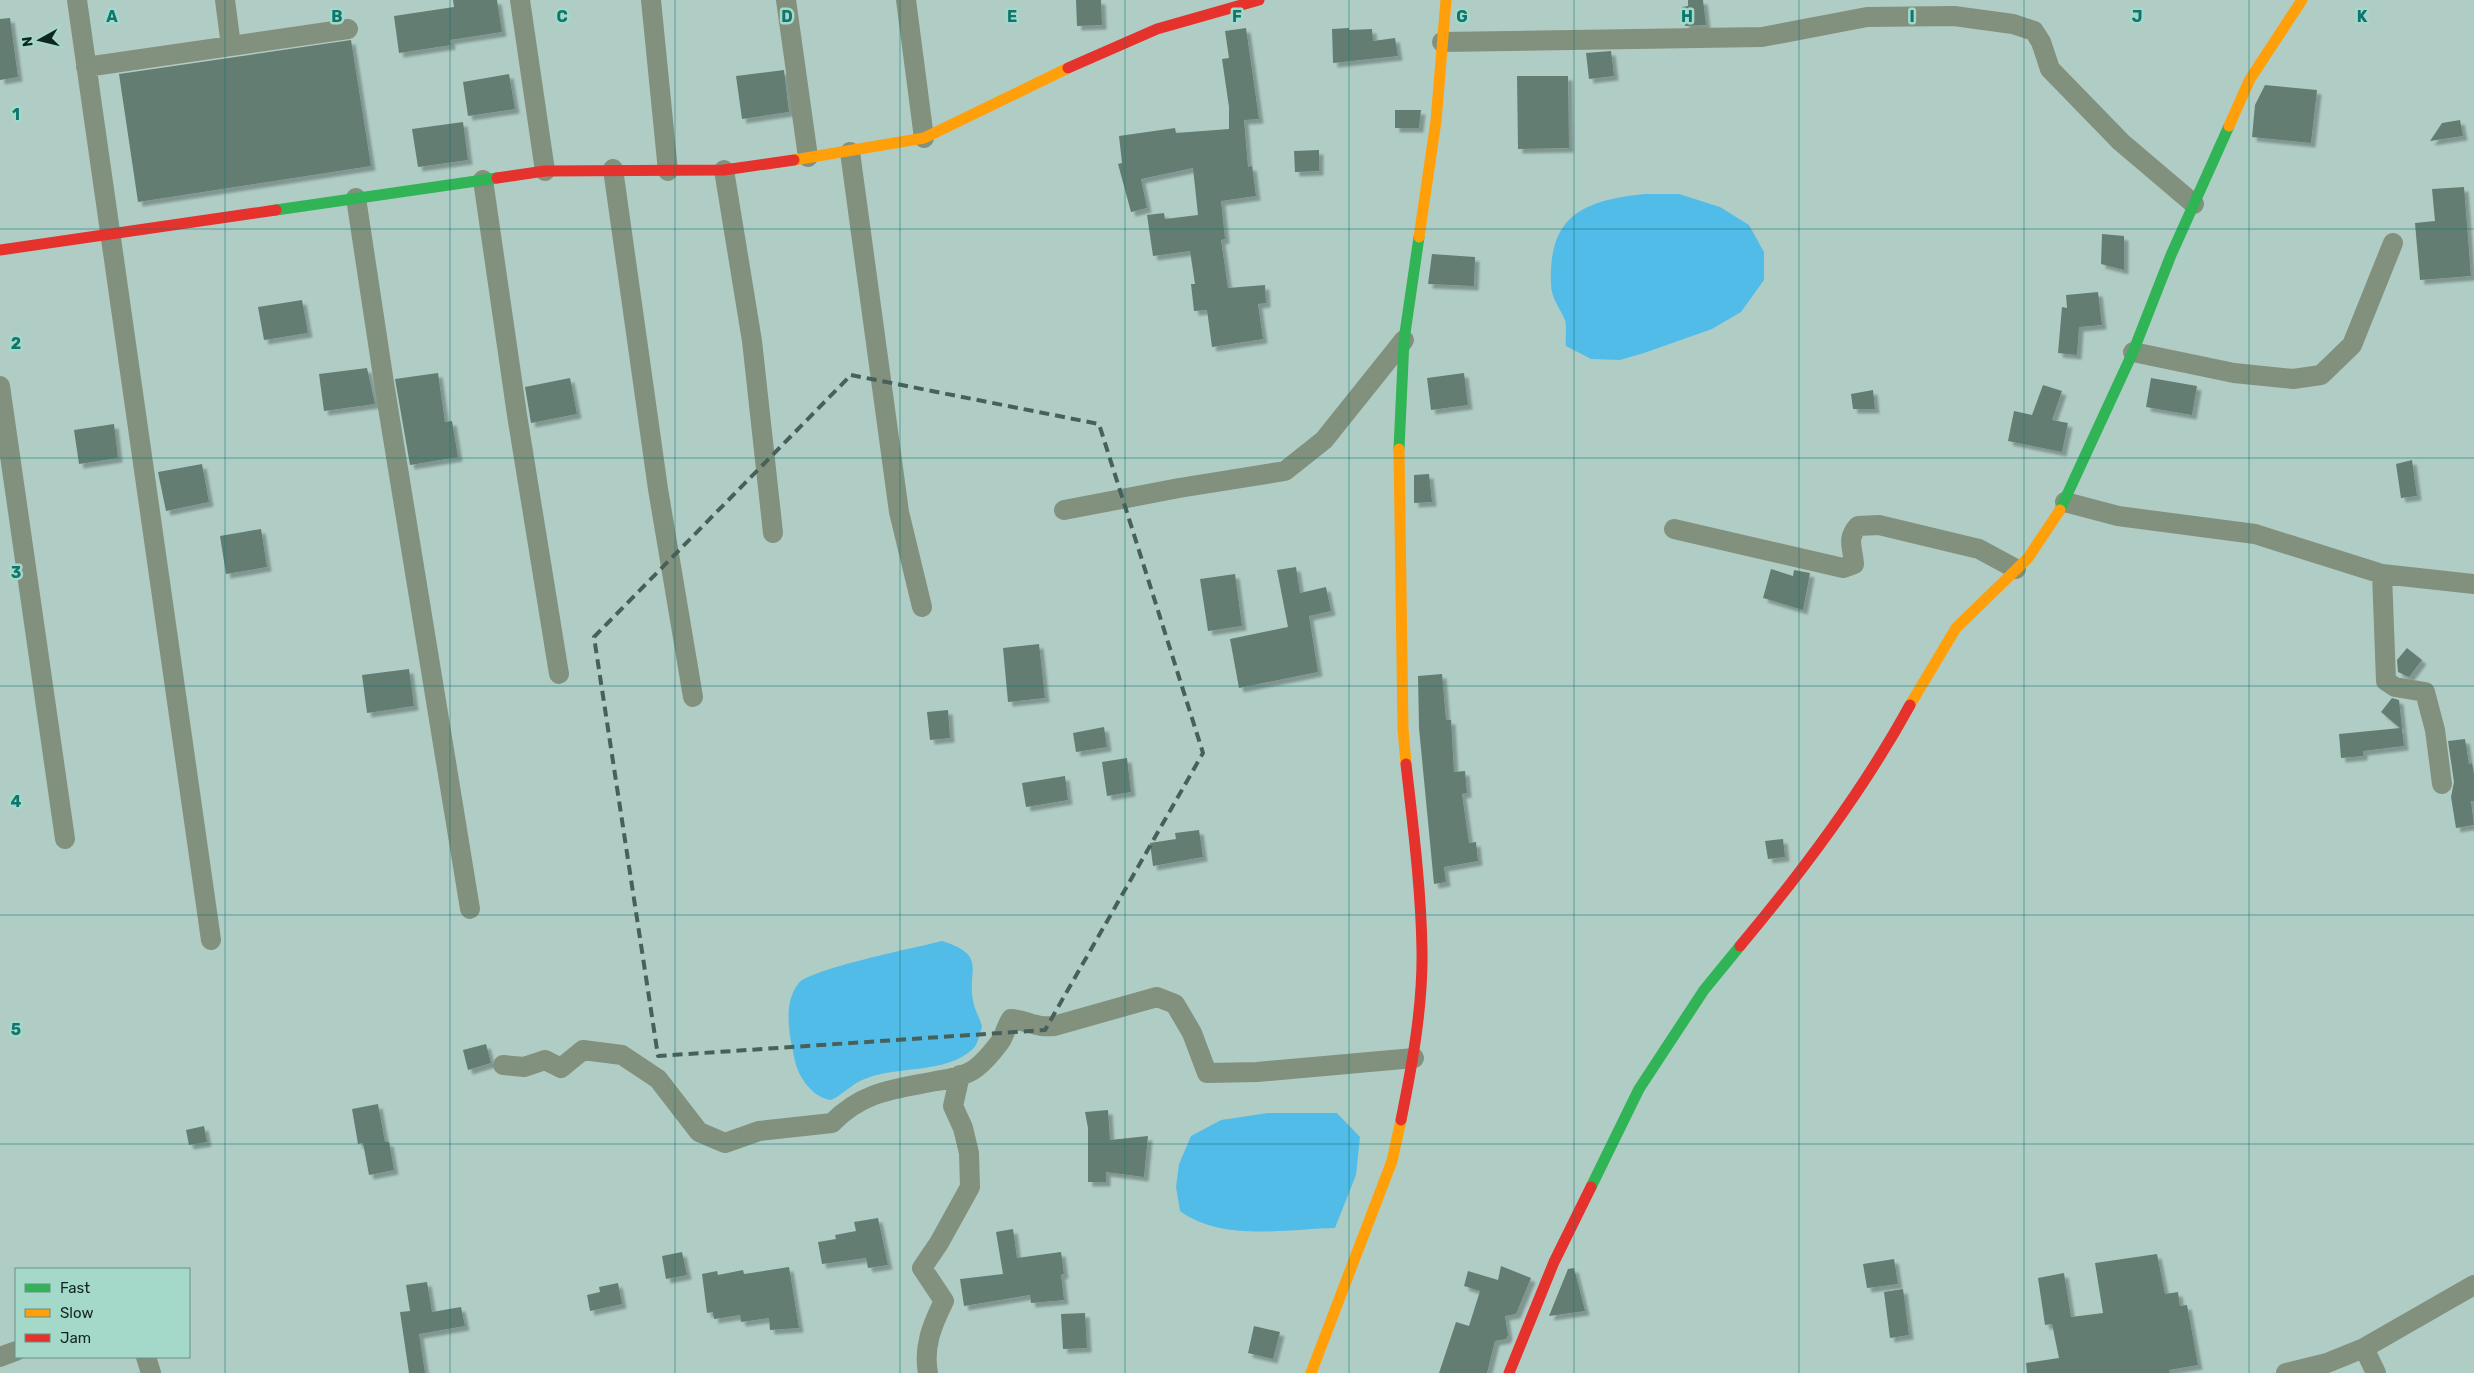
<svg xmlns="http://www.w3.org/2000/svg" width="2474" height="1373" viewBox="0 0 2474 1373" font-family="Rubik,sans-serif">
<defs>
<filter id="shadow"><feDropShadow dx="4.5" dy="4.5" stdDeviation="1" flood-color="#0004"/></filter>
</defs>
<rect width="100%" height="100%" fill="#b0cdc5"/>
<path fill="#52bce8" d="M1645 194H1679L1720 207 1749 225 1764 252V280L1741 312 1712 329 1644 353 1620 360 1591 359 1566 346C1565 339 1567 326 1565 320 1560 308 1551 298 1551 284 1548 215 1584 200 1645 194Z
M942 941C990 956 965 971 974 1005 976 1012 980 1019 982 1026 980 1033 978 1043 974 1048 945 1076 895 1064 860 1081 850 1086 842 1095 831 1100 814 1098 799 1079 795 1061 790 1038 782 1005 798 984 808 969 919 947 942 941Z
M1268 1113H1337L1360 1137 1356 1175 1335 1228C1286 1229 1222 1242 1180 1211L1176 1187 1179 1164 1191 1136 1221 1120Z"/>
<path fill="#637d73" filter="url(#shadow)" d="M453 0H497L502 32 450 40 451 45 399 53 394 16 454 7Z
M1076 0H1101L1102 25 1077 26Z
M1688 0H1703L1706 25 1685 26 1682 7 1688 6Z
M10 18 18 77 0 80V19Z
M1246 28 1259 119 1244 120 1248 167 1252 166 1256 196 1221 201 1225 239 1221 240 1228 288 1265 285 1266 303 1258 304 1263 339 1212 347 1207 310 1194 311 1191 284H1195L1190 251 1153 256 1147 215 1164 213 1165 219 1198 215 1193 168 1141 179 1147 208 1131 212 1118 164 1122 163 1119 136 1175 128 1176 133 1229 129V107L1222 59 1229 58 1225 31Z
M1349 28V30L1372 29 1373 41 1395 38 1398 56 1333 63 1332 29Z
M351 40 371 166 138 202 119 74Z
M1611 51 1614 76 1589 79 1586 53Z
M784 70 789 112 742 119 736 76Z
M509 74 515 109 468 116 463 82Z
M1517 76H1568L1569 148 1518 149Z
M2265 85 2317 90 2311 143 2252 137 2255 105Z
M1395 110H1421L1419 128H1395Z
M2460 120 2463 136 2430 141 2442 123Z
M463 122 468 160 418 167 412 129Z
M1319 150V171L1295 172 1294 151Z
M2464 187 2471 276 2420 280 2415 223 2435 221 2432 189Z
M2102 234 2124 236V270L2101 264Z
M1432 254 1475 257 1474 286 1428 284Z
M2098 292 2102 325 2079 327 2077 355 2058 353 2062 307 2067 308 2066 295Z
M302 300 308 333 264 340 258 307Z
M367 368 375 404 324 411 319 374Z
M438 373 445 422 452 421 458 457 410 465 395 379Z
M1464 373 1468 405 1431 410 1427 378Z
M570 378 577 414 531 423 525 387Z
M2151 378 2197 386 2192 415 2146 407Z
M2043 385 2062 391 2052 420 2068 423 2062 452 2008 441 2014 411 2032 415Z
M1873 390 1875 409H1853L1851 394Z
M114 424 118 458 79 464 74 430Z
M2412 460 2417 496 2401 498 2396 464Z
M202 464 209 502 166 511 158 472Z
M1429 474 1432 502 1414 503V475Z
M261 529 267 567 226 574 220 536Z
M1296 567 1300 593 1326 587 1331 611 1309 616 1318 672 1239 688 1230 639 1288 627 1277 570Z
M1771 569 1793 576 1794 570 1810 573 1803 610 1763 598Z
M1235 574 1242 626 1208 631 1200 579Z
M1039 644 1045 698 1008 702 1003 648Z
M2407 648 2422 660 2409 677 2398 672 2397 660Z
M409 669 414 706 367 713 362 675Z
M1442 674 1446 720H1451L1454 772 1465 771 1467 793 1462 794 1469 843 1476 842 1478 861 1444 867 1446 882 1434 884 1419 728 1418 676Z
M2392 698 2399 700 2404 746 2363 751V756L2341 758 2339 734 2400 728 2381 712Z
M948 710 950 738 930 740 927 712Z
M1104 727 1107 747 1076 752 1073 733Z
M2465 739 2469 764 2472 763 2474 775V801H2471L2474 825 2456 828 2451 797 2454 782 2448 741Z
M1127 758 1131 792 1107 796 1102 762Z
M1065 776 1068 800 1026 807 1022 783Z
M1199 830 1203 857 1153 866 1150 843 1176 839 1175 833Z
M1783 839 1785 857 1768 859 1765 841Z
M486 1044 491 1063 468 1070 463 1050Z
M378 1104 385 1142H389L394 1170 369 1175 363 1143 358 1144 352 1109Z
M1108 1110 1110 1140 1148 1136 1144 1177 1106 1172V1182H1088V1128L1085 1112Z
M204 1126 207 1142 189 1145 186 1130Z
M878 1218 888 1265 868 1268 866 1258 822 1264 818 1242 836 1239 835 1235 856 1231 854 1222Z
M1013 1229 1017 1258 1061 1252 1064 1274 1061 1275 1064 1300 1031 1303 1030 1295 964 1306 960 1279 1003 1274 996 1232Z
M682 1252 687 1275 666 1279 662 1256Z
M2157 1254 2165 1294 2178 1292 2180 1306 2187 1305 2198 1365 2169 1370 2170 1373H2027L2026 1363 2059 1358 2052 1324 2045 1325 2038 1278 2064 1273 2071 1317 2103 1313 2095 1263Z
M1894 1259 1898 1284 1867 1288 1863 1264Z
M1501 1266 1531 1278 1516 1314 1505 1316 1508 1335 1506 1339 1495 1341 1487 1373H1439L1456 1322 1469 1326 1480 1291 1464 1286 1468 1271 1498 1280Z
M789 1267 799 1328 770 1330 769 1318 741 1322 740 1315 714 1319 713 1312 707 1313 702 1274 717 1271 718 1275 743 1270 744 1274Z
M1574 1268 1585 1311 1549 1316 1568 1269Z
M427 1282 432 1312 461 1307 465 1326 419 1334 425 1373H409L400 1312 410 1311 406 1285Z
M618 1283 622 1304 590 1311 587 1295 600 1292 599 1287Z
M1903 1289 1909 1335 1890 1338 1884 1292Z
M1085 1313 1087 1348 1063 1349 1061 1314Z
M1254 1326 1280 1332 1273 1359 1248 1353Z"/>
<g fill="none" stroke-linecap="round" stroke-linejoin="round">
<path stroke="#82907e" stroke-width="20" d="M77 0 211 940
M225 0 231 46
M520 0 545 171
M651 0 668 171
M786 0 808 157
M906 0 924 138
M1442 42 1762 37 1867 17 1954 16 2013 24 2034 31 2041 42 2050 69 2121 142 2194 204
M86 67 348 29
M850 152 899 512 922 607
M613 169 658 489 693 697
M724 170 752 341 773 533
M483 180 517 415 559 674
M356 198 384 383 470 909
M2133 352 2234 373 2293 379 2321 375 2352 345 2393 243
M0 386 65 839
M2065 502 2118 516 2255 534 2382 574 2474 584
M1064 510 1179 488 1285 471 1324 440 1404 340
M1674 529 1843 568 1854 564C1853 548 1846 539 1858 526L1879 525 1979 549 2016 569
M2382 574 2386 681 2395 687 2425 692 2435 730 2442 784
M503 1065 524 1067 545 1060 561 1068 583 1050 622 1055 658 1079 699 1132 725 1143 759 1131 832 1123C863 1091 895 1089 936 1081 949 1079 966 1076 976 1068 984 1062 994 1050 1000 1042 1005 1035 1006 1026 1011 1019 1030 1021 1035 1028 1054 1026L1157 997 1175 1004 1192 1033 1207 1073 1257 1072 1414 1058
M2364 1348 2376 1373
M0 1357 16 1351
M146 1357 151 1373
M928 1373C923 1347 932 1325 944 1301L922 1268 939 1243 970 1187 969 1153 963 1128 953 1106 960 1075
M2286 1373 2327 1363 2364 1348 2474 1285"/>
<path stroke="#30b455" stroke-width="11" d="M276 210 497 178
M1399 449 1404 340 1419 237
M2060 510 2133 352 2171 255 2229 126
M1591 1187 1639 1089 1704 990 1740 946"/>
<path stroke="#ff9f0a" stroke-width="11" d="M2229 126 2250 79 2302 0
M794 160 924 138 1068 68
M1419 237 1436 121 1446 0
M1399 449 1403 729 1406 764
M1910 705 1956 628 2028 558 2060 510
M1311 1373 1392 1161 1401 1120"/>
<path stroke="#e5322d" stroke-width="11" d="M1068 68 1157 29 1259 0
M497 178 545 171 724 170 794 160
M0 250 276 210
M1740 946C1803 871 1863 791 1910 705
M1401 1120C1412 1066 1423 1006 1422 950 1421 888 1413 826 1406 764
M1509 1373 1554 1262 1591 1187"/>
</g>
<path fill="none" stroke="#48605a" stroke-width="4" stroke-dasharray="10 6" stroke-linejoin="round" d="M851 375 1099 424 1203 753 1045 1030 658 1056 594 637Z"/>
<path fill="none" stroke="#0f766e" stroke-width="1" stroke-opacity="0.55" d="M225 0V1373M450 0V1373M675 0V1373M900 0V1373M1125 0V1373M1349 0V1373M1574 0V1373M1799 0V1373M2024 0V1373M2249 0V1373M0 229H2474M0 458H2474M0 686H2474M0 915H2474M0 1144H2474"/>
<g font-size="16" text-anchor="middle" font-weight="bold" fill="#0f766e" stroke="#a4d9ca" stroke-width="5" stroke-linejoin="round" paint-order="stroke">
<text x="112" y="22">A</text>
<text x="337" y="22">B</text>
<text x="562" y="22">C</text>
<text x="787" y="22">D</text>
<text x="1012" y="22">E</text>
<text x="1237" y="22">F</text>
<text x="1462" y="22">G</text>
<text x="1687" y="22">H</text>
<text x="1912" y="22">I</text>
<text x="2137" y="22">J</text>
<text x="2362" y="22">K</text>
<text x="16" y="120">1</text>
<text x="16" y="349">2</text>
<text x="16" y="578">3</text>
<text x="16" y="807">4</text>
<text x="16" y="1035">5</text>
</g>
<rect x="15" y="1268" width="175" height="90" fill="#a4d9ca" stroke="#699186"/>
<rect x="25" y="1284" width="25" height="8" fill="#30b455" stroke="#699186"/>
<text x="60" y="1293" font-size="15" fill="#102620">Fast</text>
<rect x="25" y="1309" width="25" height="8" fill="#ff9f0a" stroke="#699186"/>
<text x="60" y="1318" font-size="15" fill="#102620">Slow</text>
<rect x="25" y="1334" width="25" height="8" fill="#e5322d" stroke="#699186"/>
<text x="60" y="1343" font-size="15" fill="#102620">Jam</text>
<g transform="translate(40 40) rotate(262)" stroke="#a4d9ca" stroke-width="4" paint-order="stroke">
<path d="M0-4L9 19L0 12L-9 19Z" fill="#102620"/>
<text y="-8" font-size="14" font-weight="bold" text-anchor="middle" fill="#102620">N</text>
</g>
</svg>
